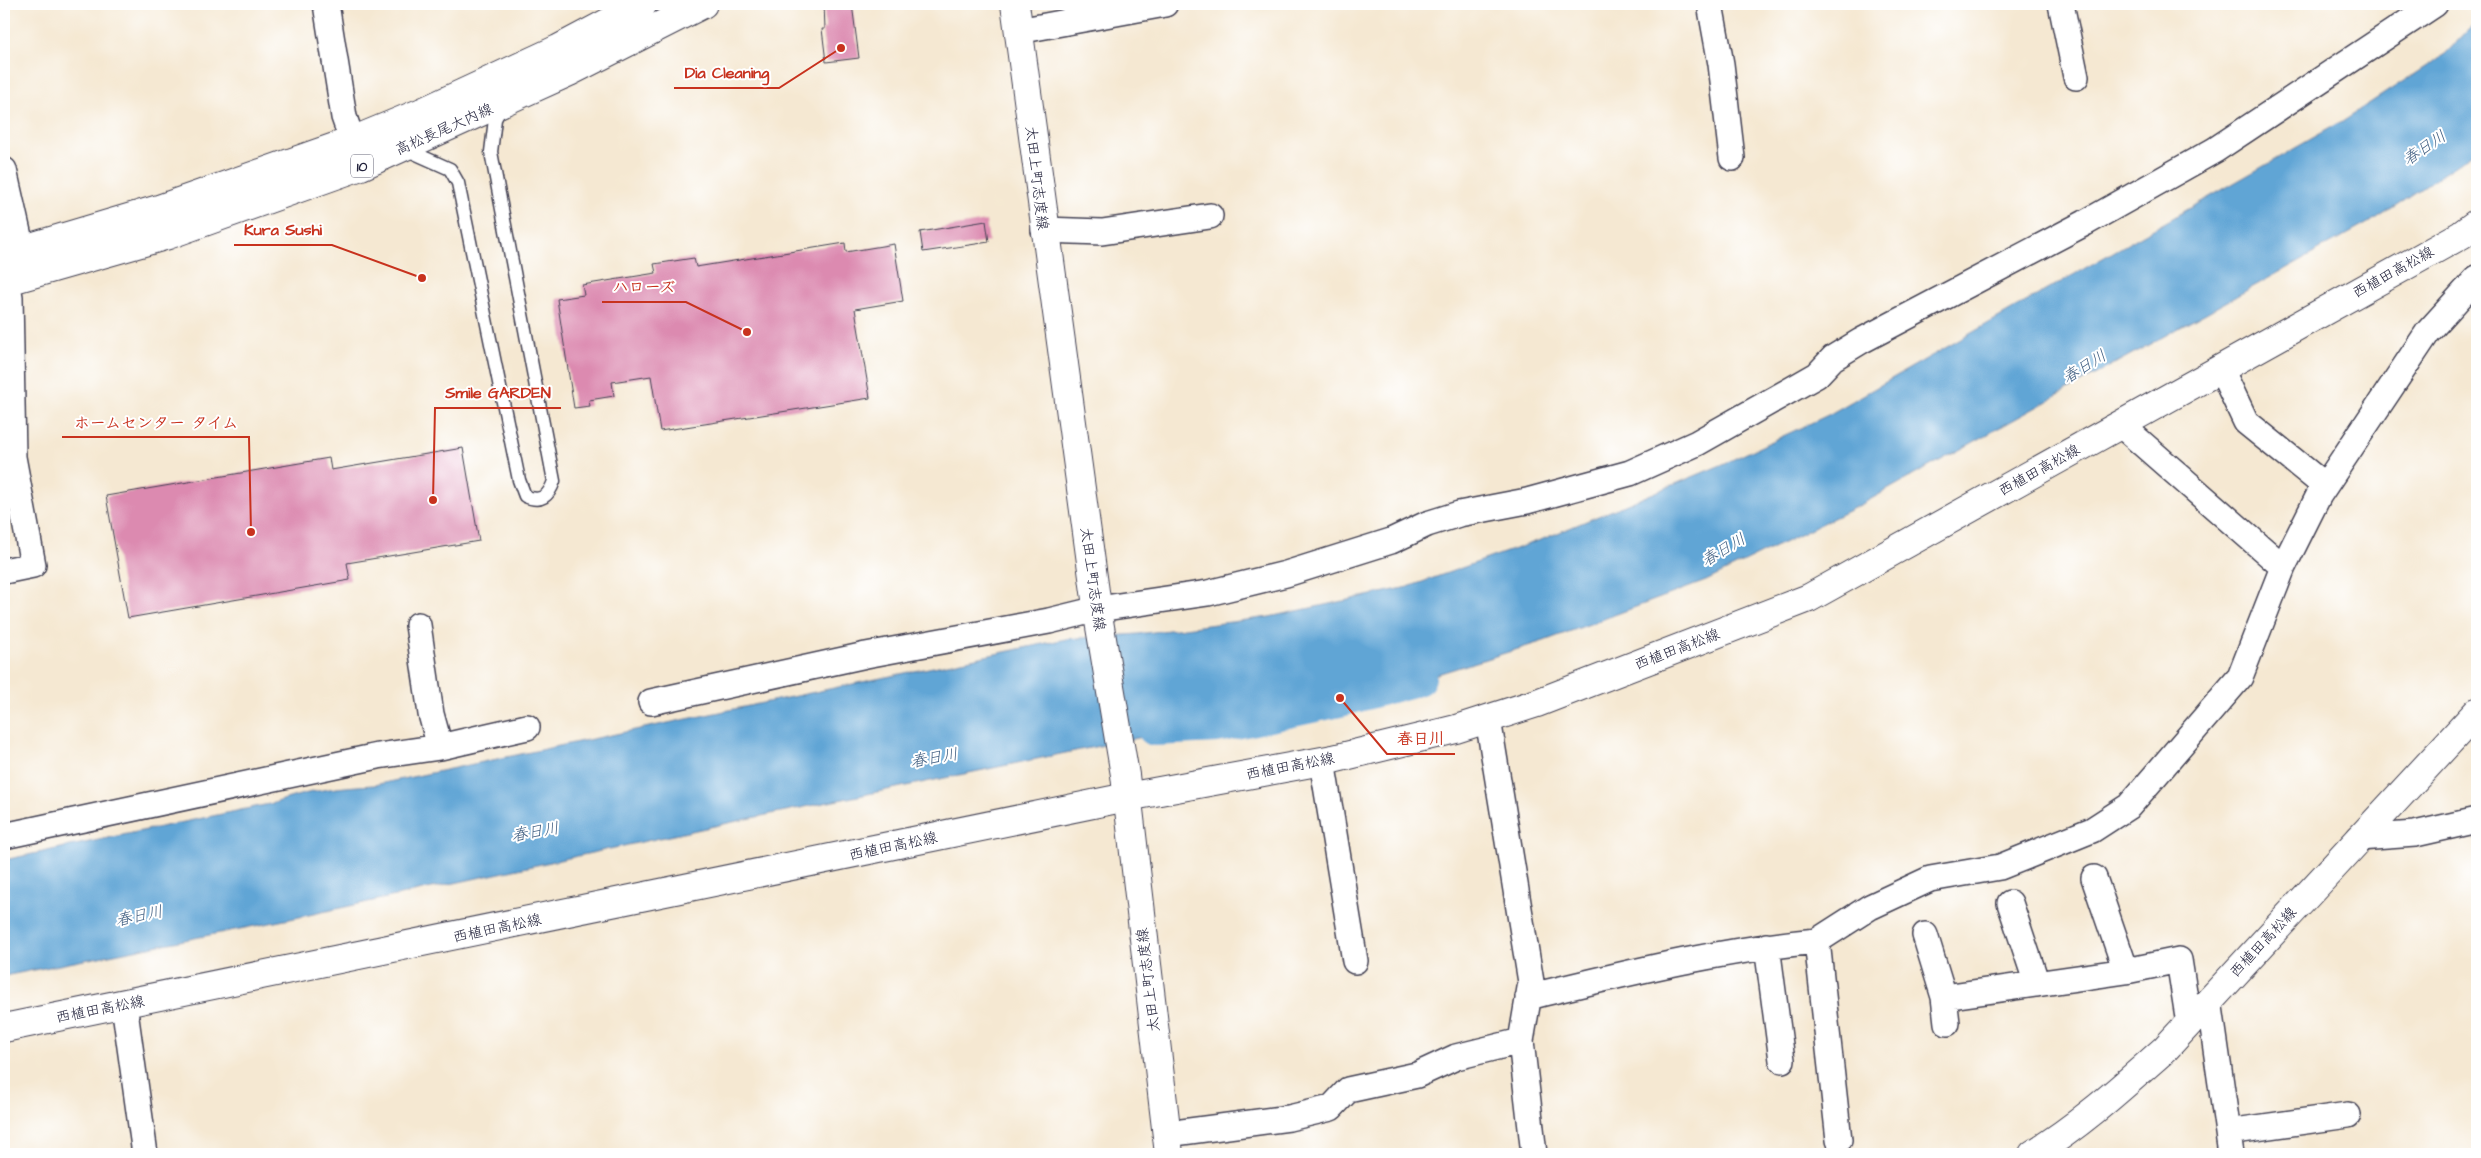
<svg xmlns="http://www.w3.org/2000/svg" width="2481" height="1158" viewBox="0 0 2481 1158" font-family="'Architects Daughter','Klee One',sans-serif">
<rect width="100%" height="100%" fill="#fff"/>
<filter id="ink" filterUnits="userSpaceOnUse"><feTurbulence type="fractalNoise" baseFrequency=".02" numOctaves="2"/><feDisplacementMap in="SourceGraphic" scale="10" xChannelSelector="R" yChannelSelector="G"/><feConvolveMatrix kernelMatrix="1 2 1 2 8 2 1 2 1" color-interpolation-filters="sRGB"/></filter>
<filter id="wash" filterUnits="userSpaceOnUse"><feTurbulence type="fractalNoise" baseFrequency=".0096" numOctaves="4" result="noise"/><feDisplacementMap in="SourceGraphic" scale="20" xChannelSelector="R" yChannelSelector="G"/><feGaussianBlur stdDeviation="1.12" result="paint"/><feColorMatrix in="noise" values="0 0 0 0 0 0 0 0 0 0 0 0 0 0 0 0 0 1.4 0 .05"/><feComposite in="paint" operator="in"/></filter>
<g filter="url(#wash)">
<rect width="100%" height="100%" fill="#f5e8d2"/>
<path fill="#60a5d5" stroke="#416488" d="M2477 21V151L2377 218 1862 504 1706 581 1544 641 1418 680 742 820 295 918 4 976V860L274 803C311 790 335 787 374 785L1066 639 1138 634 1269 617 1408 587 1543 539 1721 465 1828 415 2339 123 2445 54Z"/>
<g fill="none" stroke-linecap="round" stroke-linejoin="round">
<path stroke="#60a5d5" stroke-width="38" d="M1155 727 1217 724 1340 698 1417 677"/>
</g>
<g id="blocks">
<path fill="#dc8ab0" d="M824 4H852L859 58 826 62 822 29H825Z
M986 221 989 242 923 252 920 232Z
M845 243 846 252 894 244 903 301 855 309 870 398 660 431 651 376 612 382 614 396 589 400 590 406 574 408 557 299 584 295 582 285 656 273 654 264 694 258 696 267Z
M463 448 479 541 347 563 350 580 128 618 106 496 329 458 331 470Z"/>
</g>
</g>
<g filter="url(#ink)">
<use href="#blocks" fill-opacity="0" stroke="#424052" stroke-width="1"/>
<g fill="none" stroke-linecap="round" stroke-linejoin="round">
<g stroke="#424052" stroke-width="15">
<path id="service" d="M403 148 450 169 458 183 519 480 525 496C541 503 549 496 554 481L491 152 495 119 502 106"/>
</g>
<g stroke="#424052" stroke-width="28">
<path id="minor" d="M326 4 344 117 359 160
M1710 4 1721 64 1732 158
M2061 4 2076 77
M1018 31 1165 4
M4 170 22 250 7 281 10 297 13 457 33 565 4 571
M1044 230 1102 232 1210 216
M2221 369 2246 422 2325 486
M2121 425 2283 567
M418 625 431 714 440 747
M651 702 866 655 1049 621 1098 609 1208 593 1286 574 1391 541 1427 524 1459 514 1527 501 1630 473 1697 443 1817 375 1833 358 1861 341 2085 223 2215 150 2435 4
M1488 719 1531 982 1521 1041 1534 1154
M1322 761 1355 961
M4 836 378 756 440 747 527 727
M2359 838 2415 834 2477 820
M2094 878 2126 971
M2010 903 2037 984
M1925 935 1944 997 2126 971 2179 960 2189 1023
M1767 946 1782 1060
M1528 997C1624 974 1718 950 1817 941
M1944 997 1947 1023
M2209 1000 2231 1154
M124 1004 145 1154
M2228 1132 2348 1115
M1167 1134 1289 1118 1331 1108 1348 1090 1417 1075 1456 1057 1521 1041
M1839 1140 1817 941 1870 907 1930 879 2000 867 2092 830 2129 806 2240 677 2283 567 2319 495 2428 332 2477 278"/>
</g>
<g stroke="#424052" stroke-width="30">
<path id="secondary" d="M1015 4 1099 621 1125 775 1169 1154
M4 1028 1127 797 1333 759 1456 729 1537 703 1809 598 2461 235 2477 223
M2033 1154C2081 1125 2123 1086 2165 1049L2477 712"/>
</g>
<g stroke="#424052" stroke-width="30">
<path id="primary" d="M4 255 159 209 352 141 422 112 558 49 643 4
M4 282 168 235 361 166 569 72 703 4"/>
</g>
<use href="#service" stroke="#fff" stroke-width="12"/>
<use href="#minor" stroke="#fff" stroke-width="25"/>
<use href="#secondary" stroke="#fff" stroke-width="28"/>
<use href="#primary" stroke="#fff" stroke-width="28"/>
</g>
</g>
<g text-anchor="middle" stroke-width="4" stroke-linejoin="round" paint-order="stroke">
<rect fill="#fff" stroke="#646476" stroke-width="1" x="351" y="154.5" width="22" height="23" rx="4"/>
<g font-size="14" font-weight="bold" fill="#22223b">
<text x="362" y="171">10</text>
</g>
<g font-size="15" fill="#22223b" stroke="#fff">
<text transform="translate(444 129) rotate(-24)" y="5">高松長尾大内線</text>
<text transform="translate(1037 178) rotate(83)" y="5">太田上町志度線</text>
<text transform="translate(2393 272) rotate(-29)" y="5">西植田高松線</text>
<text transform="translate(2039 470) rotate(-29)" y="5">西植田高松線</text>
<text transform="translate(1093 579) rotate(82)" y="5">太田上町志度線</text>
<text transform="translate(1677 649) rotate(-21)" y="5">西植田高松線</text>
<text transform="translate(1290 766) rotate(-11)" y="5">西植田高松線</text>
<text transform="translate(893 846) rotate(-12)" y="5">西植田高松線</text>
<text transform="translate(497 928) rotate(-12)" y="5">西植田高松線</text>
<text transform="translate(2263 942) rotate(-47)" y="5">西植田高松線</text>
<text transform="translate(1148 980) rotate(-97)" y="5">太田上町志度線</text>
<text transform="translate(100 1009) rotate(-11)" y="5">西植田高松線</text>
</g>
<g font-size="16" font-style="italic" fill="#3e5d80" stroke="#fff">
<text transform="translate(2424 147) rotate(-34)" y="6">春日川</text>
<text transform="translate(2084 366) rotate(-32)" y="6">春日川</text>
<text transform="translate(1723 549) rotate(-31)" y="6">春日川</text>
<text transform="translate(934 757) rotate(-10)" y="6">春日川</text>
<text transform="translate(535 831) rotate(-10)" y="6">春日川</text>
<text transform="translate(139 915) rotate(-12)" y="6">春日川</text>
</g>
</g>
<path fill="none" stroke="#c8321e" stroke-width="2" d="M841 48L779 88H674M422 278L332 245H234M747 332L686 302H602M433 500L435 408H561M251 532L249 437H62M1340 698L1387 754H1455"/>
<g fill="#c8321e" stroke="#fff" stroke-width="2">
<circle cx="841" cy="48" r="5"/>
<circle cx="422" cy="278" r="5"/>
<circle cx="747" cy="332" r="5"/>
<circle cx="433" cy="500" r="5"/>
<circle cx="251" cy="532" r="5"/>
<circle cx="1340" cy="698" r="5"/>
</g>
<g font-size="16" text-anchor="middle" font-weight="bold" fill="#c8321e" stroke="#fff" stroke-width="4" stroke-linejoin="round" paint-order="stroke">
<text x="727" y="78">Dia Cleaning</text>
<text x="283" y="235">Kura Sushi</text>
<text x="644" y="292">ハローズ</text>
<text x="498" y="398">Smile GARDEN</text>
<text x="156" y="428">ホームセンター タイム</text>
<text x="1421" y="744">春日川</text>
</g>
<rect width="2481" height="1158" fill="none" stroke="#fff" stroke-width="20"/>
</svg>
